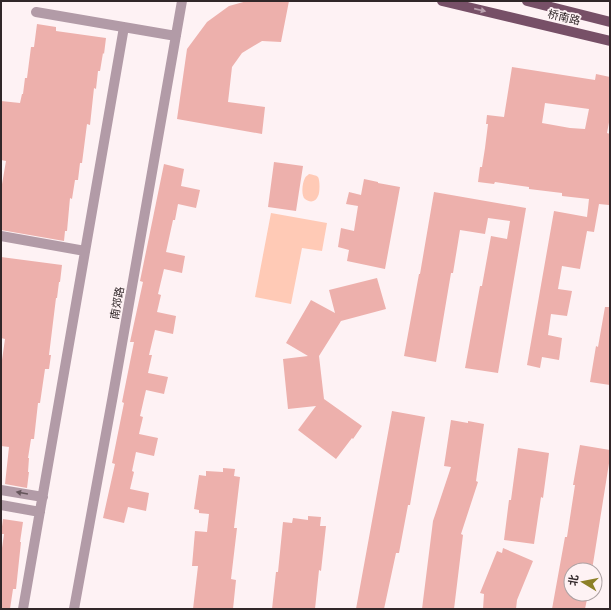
<svg xmlns="http://www.w3.org/2000/svg" width="611" height="610" viewBox="0 0 611 610" font-family="Arial,'Noto Sans SC',sans-serif">
<rect width="100%" height="100%" fill="#fef2f4"/>
<path fill="#ffcab6" d="M309 174C313 175 316 175 318 177 320 180 320 193 318 196 316 202 310 203 305 199 301 196 302 183 305 178 306 176 307 176 309 174Z
M271 213 327 223 322 251 302 248 291 304 255 297Z"/>
<path fill="#edb0ac" fill-rule="evenodd" d="M247 1H289L281 42 262 41 242 53 232 67 228 102 265 107 262 134 177 119 187 49 207 22 229 6Z
M37 24 56 27V31L106 38 104 54 103 53 100 71H98L96 89 94 88 90 125 87 124 82 163H80L78 180H75L72 199 70 198 67 231H65L64 241 1 230V190L6 161 1 160V101L20 103 22 94H23L25 78H27L31 47H34Z
M512 67 595 80 596 74 610 77V117L607 133 610 134V198L609 205 599 204 594 232 587 231 580 269 562 266 558 289 572 291 567 316 551 314 548 335 562 338 559 360 542 357 540 368 527 365 554 211 587 217 589 199 562 196V193L529 189V187L495 182 494 184 478 182 480 167H482L485 148 488 124H486L487 115 504 117ZM545 103 589 109 585 129 570 128 542 123Z
M274 162 303 166 296 211 268 207Z
M164 164 184 169 181 186 200 190 196 208 178 204 175 220H173L166 252 185 256 182 273 164 269 158 294 161 295 157 312 176 316 173 334 155 330 149 355H152L148 373 168 377 164 394 146 390 140 416 143 417 139 434 158 438 154 456 136 452 132 471 134 472 130 489 149 493 146 511 128 507 124 523 103 518 115 464 112 463 124 403 122 402 134 342H130L143 282 140 281Z
M364 179 378 182V183L400 187 385 269 347 261 349 250 338 247 341 228 354 231 358 206 346 204 349 192 361 195Z
M434 192 526 208 498 373 465 368 480 286H482L491 236 507 239 510 221 488 218 485 234 460 230 453 273H451L436 362 404 356 419 274H420Z
M1 257 62 265 60 282H59L57 298H56L49 355H51L49 369H45L40 403H38L34 439H31L28 458H29L28 472H29L27 488 5 484 9 447 1 446V360H2L5 339 1 338Z
M377 278 386 309 341 321 319 356 324 399 362 426 353 439 352 438 336 459 298 430 316 406 288 409 283 359 308 356 286 343 311 300 335 313 329 290Z
M605 307H610V385L590 382 596 346 598 347Z
M392 411 425 417 410 505H408L399 553H396L384 609H356Z
M451 420 468 423V421L484 424 476 481 478 482 461 534 463 535 454 609H422L433 521 451 467 444 466Z
M580 445 610 450V457L592 570H571V594H588L585 609H552L565 537H567L575 485H573Z
M518 448 549 453 543 498 541 497 534 544 504 540 509 500H511Z
M223 468 235 469 234 476 240 477 234 528H237L231 579 236 580 233 609H193L198 566H192L195 531 207 532 209 514 199 513V510L194 509 199 475 206 476V471L223 472Z
M308 516 321 517 320 526H326L321 571 319 570 315 609H272L276 572H278L283 522 292 523 293 518 308 520Z
M3 519 23 522 20 542H21L16 589H13L10 609H1V555L4 534H1Z
M503 548 533 561 517 600 516 609H483L484 594 480 593 497 551 502 553Z"/>
<g fill="none" stroke-linecap="round" stroke-linejoin="round">
<path stroke="#b29ba7" stroke-width="10" d="M36 12 176 36
M1 236 85 251
M1 490 43 497
M1 505 40 512
M23 609 124 27
M74 609 113 395 182 1"/>
<path stroke="#775067" stroke-width="10" d="M442 1 610 41
M527 1 610 22"/>
</g>
<defs><path id="oneway-solid" d="M-6-.8H1V-3.2L6.5 0L1 3.2V.8H-6Z"/></defs>
<use fill="#baa1ae" href="#oneway-solid" transform="translate(480 10) rotate(13)"/>
<use fill="#65555b" href="#oneway-solid" transform="translate(22 493) rotate(-170)"/>
<g text-anchor="middle" stroke-width="3.5" stroke-linejoin="round" paint-order="stroke">
<g font-size="11" fill="#312729" stroke="#fef2f4">
<text transform="translate(564 17) rotate(13)" y="4">桥南路</text>
<text transform="translate(117 303) rotate(-80)" y="4">南郊路</text>
</g>
</g>
<rect width="611" height="610" fill="none" stroke="#312729" stroke-width="4"/>
<g transform="translate(583 582) rotate(280)"><circle r="19" fill="#fef2f4" stroke="#aca1a3"/>
<path d="M0-3L7 15L0 10L-7 15Z" fill="#8d8028"/>
<text y="-6" font-size="11" font-weight="bold" text-anchor="middle" fill="#312729">北</text>
</g>
</svg>
